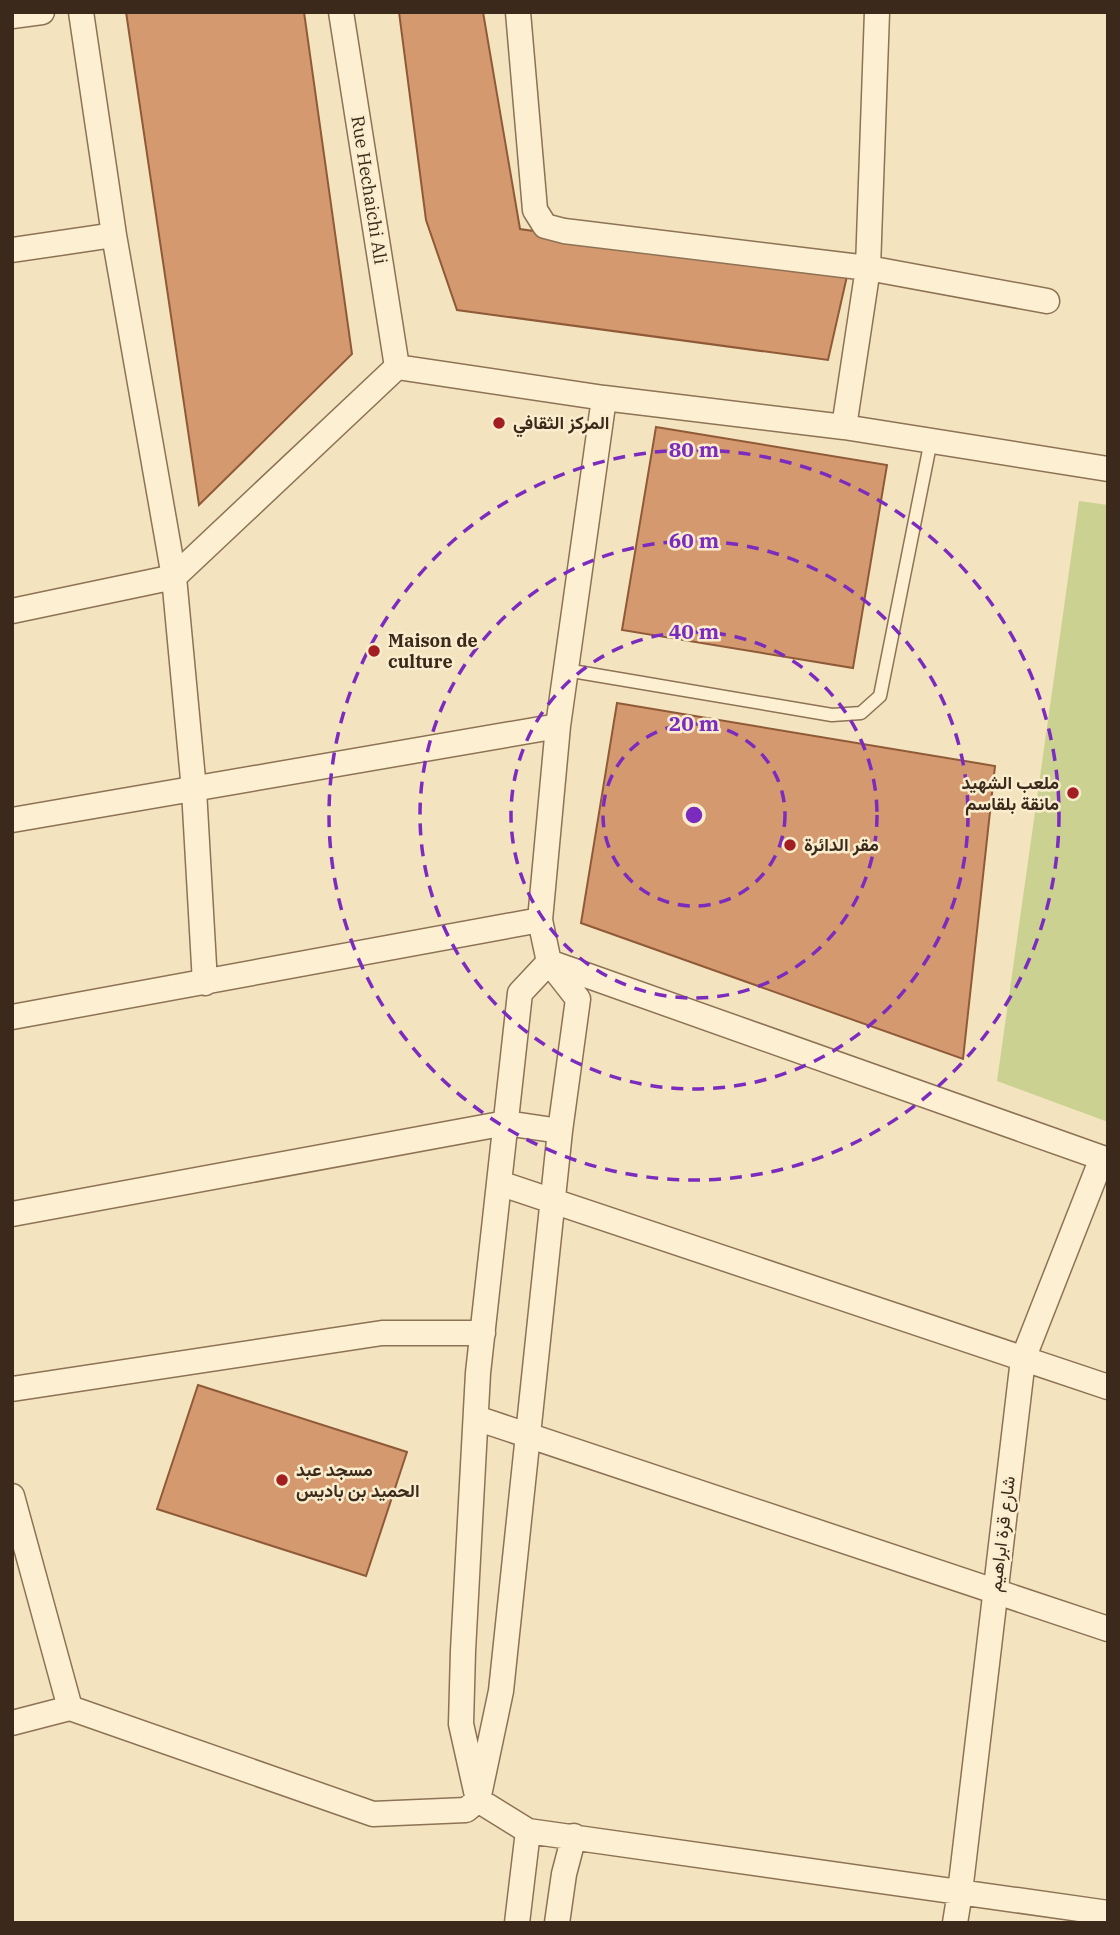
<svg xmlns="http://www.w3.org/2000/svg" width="1120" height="1935" viewBox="0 0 1120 1935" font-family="'IBM Plex Serif',Vazirmatn,serif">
<rect width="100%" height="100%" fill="#f3e3be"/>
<path fill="#cbd291" d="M1079 501 1108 505V1122L997 1081Z"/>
<path fill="#d5996f" stroke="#8f5a38" stroke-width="2" d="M126 12H304L352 354 199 505Z
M399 12H483L520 229 847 276 828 360 457 310 426 220Z
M656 427 887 465 853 668 622 630Z
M617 703 995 766 963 1059 581 923Z
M198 1385 407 1452 366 1576 157 1509Z"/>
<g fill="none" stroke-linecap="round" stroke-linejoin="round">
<g stroke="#8d7255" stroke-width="15">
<path id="lane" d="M566 670 832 715 861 713 880 696 931 440"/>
</g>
<g stroke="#8d7255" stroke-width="27">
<path id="street" d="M81 12 114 235 174 577 397 367
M341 12 397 367
M518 12 535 210 545 226 564 231 868 268 1047 301
M12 16 42 12
M12 250 114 235
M397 367 604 398 558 726 540 920 549 962 1108 1160
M604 398 844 427 1108 469
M844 427 868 268 877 12
M12 611 174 577 194 790 205 983
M12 820 558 726
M549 962 578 999 560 1131 501 1691 478 1800 461 1724 463 1651 478 1373 520 993Z
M12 1017 540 920
M499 1183 1108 1387
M12 1214 506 1123 560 1131
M12 1389 382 1333H483
M476 1418 1108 1629
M12 1496 70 1708
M12 1723 70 1708 373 1814 466 1810 478 1800 528 1831 1108 1913
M517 1923 528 1831
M557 1923 564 1874 574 1836
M955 1923 960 1892 1023 1359 1102 1158"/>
</g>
<use href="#lane" stroke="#fdf0d2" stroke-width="12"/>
<use href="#street" stroke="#fdf0d2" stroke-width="24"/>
</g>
<g fill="none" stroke="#7b2cbf" stroke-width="3.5" stroke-dasharray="12 9">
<circle cx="694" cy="815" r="91"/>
<circle cx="694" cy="815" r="183"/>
<circle cx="694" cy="815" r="274"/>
<circle cx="694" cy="815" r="365"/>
</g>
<g fill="#a31e20" stroke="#f9edce" stroke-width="2.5">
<circle cx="499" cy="423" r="7"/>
<circle cx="374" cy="651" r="7"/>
<circle cx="1073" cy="793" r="7"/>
<circle cx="790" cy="845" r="7"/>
<circle cx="282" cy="1480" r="7"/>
</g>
<g text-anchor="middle" stroke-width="5" stroke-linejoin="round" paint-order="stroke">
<g font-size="18" fill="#3b2a1b" stroke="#f9edce">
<text transform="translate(369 190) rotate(81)" y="6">Rue Hechaichi Ali</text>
<text transform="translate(1002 1534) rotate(-83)" y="6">شارع قرة ابراهيم</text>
</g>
<g font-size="18" font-weight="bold" fill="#3b2a1b" stroke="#f9edce" text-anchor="start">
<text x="513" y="429">المركز الثقافي</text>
<text x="388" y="647">Maison de<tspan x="388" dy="21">culture</tspan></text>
<text x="1059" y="789" text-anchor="end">ملعب الشهيد<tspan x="1059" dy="21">مانقة بلقاسم</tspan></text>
<text x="804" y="851">مقر الدائرة</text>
<text x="296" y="1476">مسجد عبد<tspan x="296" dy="21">الحميد بن باديس</tspan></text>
</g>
</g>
<circle cx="694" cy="815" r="10" fill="#7b2cbf" stroke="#f9edce" stroke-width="3.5"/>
<g font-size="21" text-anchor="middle" font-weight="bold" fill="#7b2cbf" stroke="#f9edce" stroke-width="5" stroke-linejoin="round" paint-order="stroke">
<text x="694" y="457">80 m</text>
<text x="694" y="548">60 m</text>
<text x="694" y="639">40 m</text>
<text x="694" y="731">20 m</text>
</g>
<rect width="1120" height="1935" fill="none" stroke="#3b2a1b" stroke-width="28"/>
</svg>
